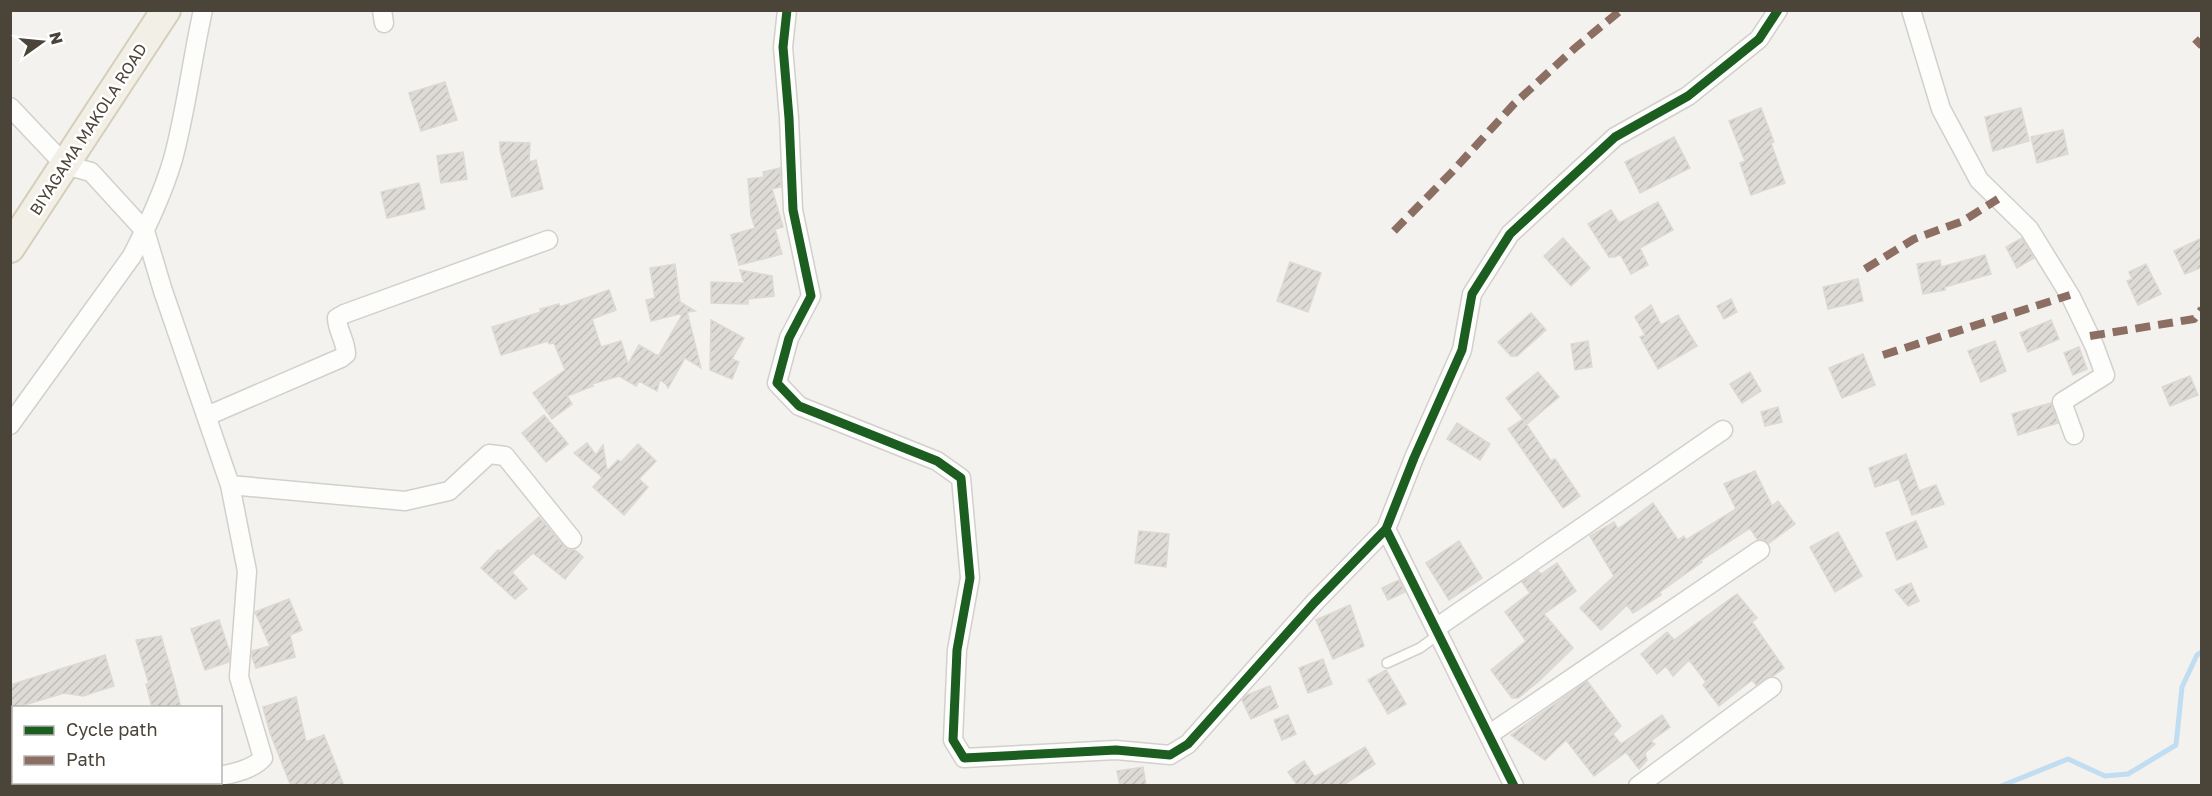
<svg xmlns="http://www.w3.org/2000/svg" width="2212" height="796" viewBox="0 0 2212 796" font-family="'Golos Text',sans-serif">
<defs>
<pattern id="building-hatch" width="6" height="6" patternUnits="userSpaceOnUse" patternTransform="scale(1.5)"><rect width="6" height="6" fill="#dedbd6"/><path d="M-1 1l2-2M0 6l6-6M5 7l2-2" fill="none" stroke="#c0bdb8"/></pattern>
</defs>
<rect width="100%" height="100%" fill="#f4f2ee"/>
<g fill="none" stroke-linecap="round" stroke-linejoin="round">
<path stroke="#c0ddf1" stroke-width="5" d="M2001 786 2068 759 2105 776 2128 774 2176 745 2182 687 2197 655 2202 652"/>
</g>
<path fill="url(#building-hatch)" stroke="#dcd9d4" stroke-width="1.5" d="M445 82 457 120 421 131 409 93Z
M1761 108 1774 142 1771 143 1785 183 1751 195 1740 163 1745 161 1729 121Z
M2021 108 2029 141 1993 151 1985 117Z
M2063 130 2068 154 2037 163 2031 137Z
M1674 137 1690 168 1640 193 1625 162Z
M500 142 530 143 529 162 536 160 543 189 512 197 500 150Z
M463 152 467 179 441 183 437 156Z
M780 168 781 187 772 189 783 227 775 229 782 254 739 265 731 235 755 228 751 215 748 179 764 177 763 172Z
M419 183 425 209 387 218 381 192Z
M1658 202 1673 230 1640 248 1648 265 1631 274 1620 254 1615 257H1609L1588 224 1611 210 1619 223Z
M1563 238 1590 268 1571 286 1544 256Z
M2022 238 2034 258 2017 268 2006 247Z
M2202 238V267L2185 274 2174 251Z
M1985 255 1991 274 1945 287V290L1923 294 1917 264 1940 260 1941 267Z
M1290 262 1321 273 1308 312 1277 301Z
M675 264 680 302 695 311 687 312 701 368 685 358 668 388 666 384 660 380 657 391 639 381 636 386 619 376 592 384 593 386 567 396 572 404 552 419 533 393 565 370 554 343 549 344 548 341 501 355 492 327 541 312 540 309 559 304 560 307 609 290 616 310 592 319 601 347 621 341 628 364 639 345 660 357 659 355 683 313 651 321 646 300 655 298 650 268Z
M2146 264 2161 294 2138 305 2127 281 2132 279 2129 272Z
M740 270 772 276 774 296 748 299V304L711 303V282L744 283Z
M1858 279 1863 301 1828 309 1823 287Z
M1731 299 1737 312 1724 319 1717 306Z
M1651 305 1661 325 1678 315 1697 346 1658 369 1640 337 1645 335 1635 317Z
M1531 313 1546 330 1517 356H1511L1498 342Z
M711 320 744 338 732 359 739 362 732 379 710 370Z
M2051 320 2059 339 2028 352 2020 333Z
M1588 341 1592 367 1575 370 1571 344Z
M1995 341 2006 371 1981 382 1968 351Z
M2079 347 2087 369 2073 375 2064 353Z
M1863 354 1875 385 1842 398 1829 368Z
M1538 372 1559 397 1527 424 1506 398Z
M1750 372 1761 391 1742 403 1730 384Z
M2190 376 2198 395 2170 406 2162 387Z
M2051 403 2058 423 2018 435 2012 414Z
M1778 407 1782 422 1765 426 1761 412Z
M544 415 568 444 546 462 522 433Z
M1523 419 1551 461 1555 459 1580 496 1563 508 1508 429Z
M1457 423 1490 444 1480 460 1447 439Z
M587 443 596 455 603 445 607 471 618 460 621 462 638 444 656 461 639 479 648 487 624 515 593 487 602 477 574 453Z
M1906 454 1919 491 1936 485 1944 504 1912 515 1899 479 1875 487 1869 468Z
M1755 471 1772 506 1778 501 1795 524 1769 543 1764 540 1757 539 1750 528 1701 560 1702 562 1660 592 1661 595 1633 613 1627 605 1601 630 1580 608 1614 576 1590 536 1614 522 1618 529 1653 503 1678 540 1684 536 1686 540 1736 509 1724 484Z
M539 517 564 546 569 550H575L583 557 565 579 533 553 512 572 527 589 515 599 481 568 498 550 500 551Z
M1916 521 1927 547 1897 560 1886 533Z
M1139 531 1169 534 1166 567 1135 563Z
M1838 532 1862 576 1835 592 1810 547Z
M1459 541 1482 578 1449 600 1426 563Z
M1557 563 1576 591 1544 614 1573 648 1539 681 1518 698H1512L1491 670 1526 641 1505 612 1530 593 1522 582 1538 571 1541 574Z
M1399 580 1405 592 1388 600 1382 588Z
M1911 583 1919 601 1908 606 1895 590Z
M1737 594 1757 618 1752 622 1784 668 1773 676 1766 678 1756 685 1752 680 1719 706 1703 685 1706 682 1689 660 1673 676 1666 666 1657 674 1641 654 1667 632 1674 640Z
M289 599 302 630 290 635 295 657 256 668 252 657V651L270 646 255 612Z
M1350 605 1364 646 1333 659 1316 620Z
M219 620 230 653 229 662 205 670 191 629Z
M161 636 173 677 181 708H152L146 684H149L136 640Z
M105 655 114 686 83 696 64 693 14 708 10 697V685Z
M1323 659 1332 684 1308 693 1299 668Z
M1386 670 1406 704 1388 714 1368 680Z
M1587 681 1621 726 1613 734 1621 744 1662 715 1670 727 1651 741 1655 744 1645 753 1647 760 1639 769 1626 752 1594 776 1566 740 1545 760 1511 735Z
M1270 686 1278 707 1251 719 1242 700 1247 695Z
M296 697 306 742 324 735 344 786H291L270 733 263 707Z
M1288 715 1296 734 1282 740 1274 720Z
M1365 747 1375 764 1342 786H1298L1288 772 1304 761 1315 777Z
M1143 767 1146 786H1120L1117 771Z"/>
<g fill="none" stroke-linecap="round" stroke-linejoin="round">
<g stroke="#d2d0cb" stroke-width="12">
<path id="service" d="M1387 663 1420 648 1439 634"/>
</g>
<g stroke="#d2d0cb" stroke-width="21">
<path id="minor" d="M382 10 384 23
M787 10 783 47 789 118 793 210 811 296 789 338 777 383 799 406 937 461 961 478 970 578 957 650 953 740 964 758 1116 750 1170 755 1188 744 1314 603 1386 529
M1911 10 1941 109 1979 180 2029 229 2071 297 2094 345 2105 375 2062 402 2074 435
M10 107 65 165 91 172 145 231 163 291 230 485 247 571 239 677 263 758C253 769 235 773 220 776
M207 416 341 358 346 354C346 341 337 330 337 318L344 314 548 240
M10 425 132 256C148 224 163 193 173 159 186 111 192 59 203 10
M230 485 405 501 449 491 489 454 505 456 572 539
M1436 628 1723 430
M1490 734 1760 550
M166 786 182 782
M1514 786 1386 529 1414 458 1462 350 1472 294 1510 234 1615 137 1688 96 1759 39 1778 10
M1638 786 1772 687"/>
</g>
<g stroke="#d6cebb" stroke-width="32">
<path id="primary" d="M10 248 166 10"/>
</g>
<use href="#service" stroke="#fdfdfc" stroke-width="9"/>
<use href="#minor" stroke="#fdfdfc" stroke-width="18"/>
<use href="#primary" stroke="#f2efe6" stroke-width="28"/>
<path stroke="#8d6e63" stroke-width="8" stroke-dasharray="15 8" stroke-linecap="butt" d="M2195 39 2202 46
M1394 231 1452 172 1514 104 1575 48 1621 10
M1865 269 1914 239 1963 221 1998 199
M2090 336 2194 319 2202 309
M1883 355 2070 295"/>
<g stroke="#fff" stroke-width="13">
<path id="cycleway" d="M787 10 783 47 789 118 793 210 811 296 789 338 777 383 799 406 937 461 961 478 970 578 957 650 953 740 964 758 1116 750 1170 755 1188 744 1314 603 1386 529
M1514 786 1386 529 1414 458 1462 350 1472 294 1510 234 1615 137 1688 96 1759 39 1778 10"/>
</g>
<use href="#cycleway" stroke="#1b5e20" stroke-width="9"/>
</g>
<g text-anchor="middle" stroke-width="5" stroke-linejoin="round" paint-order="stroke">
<g font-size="16" fill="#4b4439" stroke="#fff">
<text transform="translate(88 129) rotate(-57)" y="6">BIYAGAMA MAKOLA ROAD</text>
</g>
</g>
<rect width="2212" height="796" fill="none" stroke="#4b4439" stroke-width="24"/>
<rect x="12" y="706" width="210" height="78" fill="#ffffff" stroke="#b7b4b0" stroke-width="1.5"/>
<rect x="24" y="726" width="30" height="9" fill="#1b5e20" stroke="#b7b4b0" stroke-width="1.5"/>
<text x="66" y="736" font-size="18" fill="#4b4439">Cycle path</text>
<rect x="24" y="756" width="30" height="9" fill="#8d6e63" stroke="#b7b4b0" stroke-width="1.5"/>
<text x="66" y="766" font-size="18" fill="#4b4439">Path</text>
<g transform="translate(42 42) rotate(75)" stroke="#ffffff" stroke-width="4.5" paint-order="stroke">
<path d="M0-4.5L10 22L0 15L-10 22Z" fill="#4b4439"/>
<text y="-9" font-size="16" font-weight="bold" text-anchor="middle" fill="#4b4439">N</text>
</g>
</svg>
